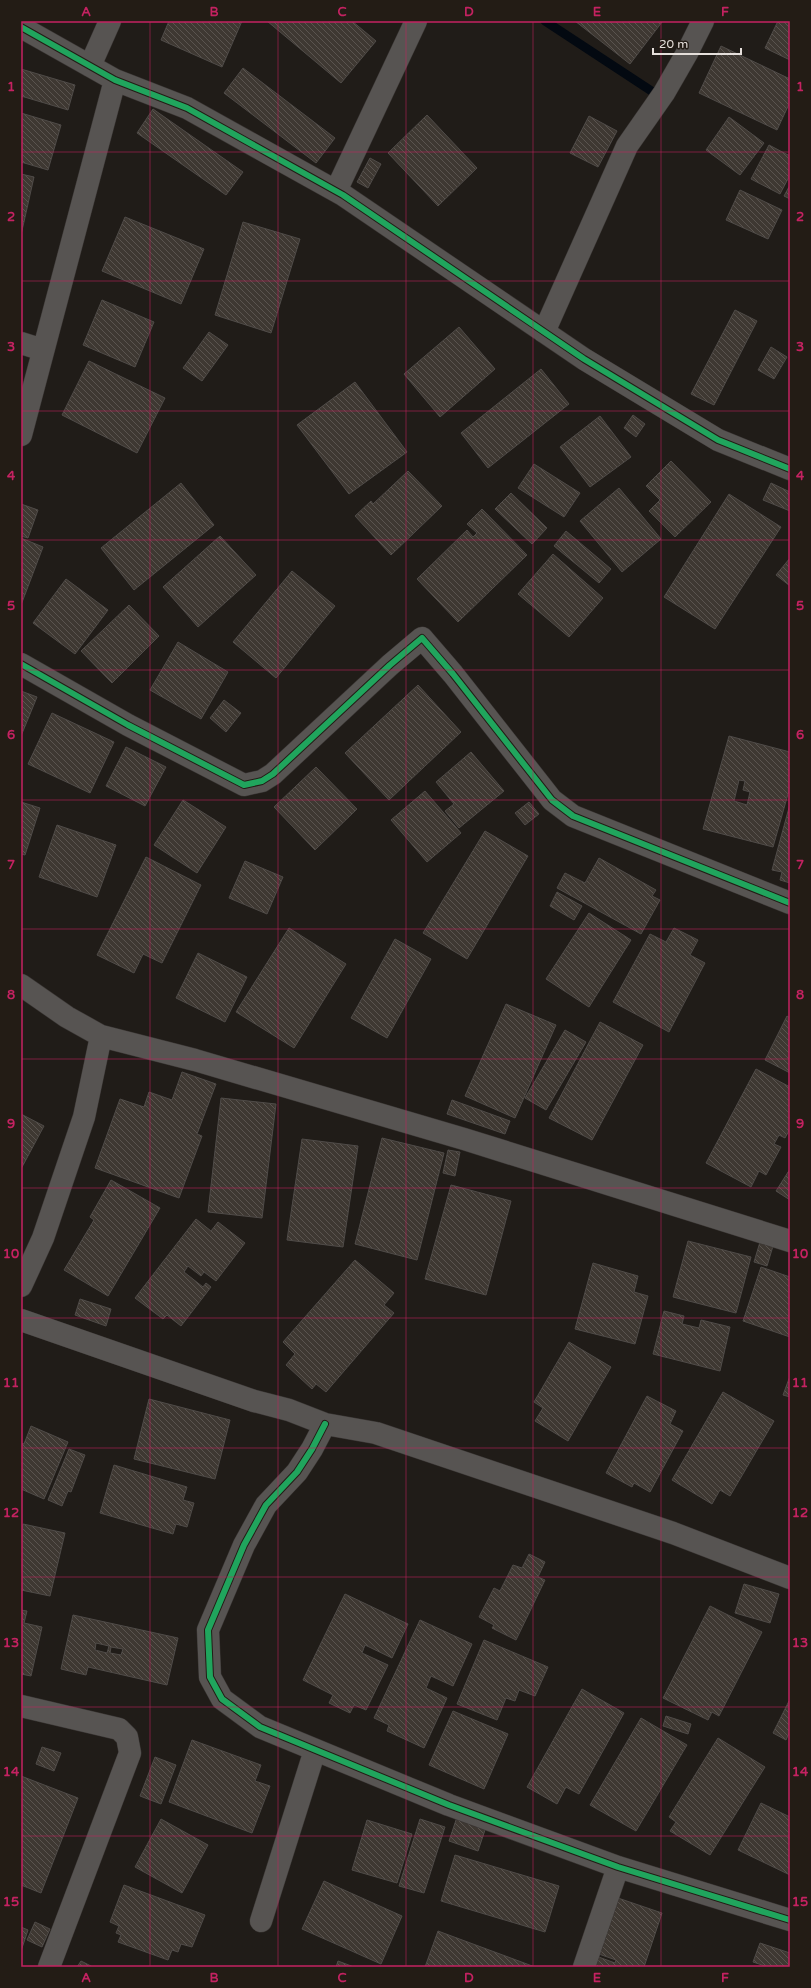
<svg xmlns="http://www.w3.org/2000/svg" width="811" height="1988" viewBox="0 0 811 1988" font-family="'Varela Round',sans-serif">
<defs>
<pattern id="building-back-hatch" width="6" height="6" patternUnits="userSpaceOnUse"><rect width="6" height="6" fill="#3e3832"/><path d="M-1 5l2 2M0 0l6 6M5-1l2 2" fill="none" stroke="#5a544f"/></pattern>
</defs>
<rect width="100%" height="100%" fill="#201c18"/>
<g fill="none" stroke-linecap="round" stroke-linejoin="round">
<path stroke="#030911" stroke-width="9" d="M545 21 653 92"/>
</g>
<path fill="url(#building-back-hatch)" stroke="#4f4b48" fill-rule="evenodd" d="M169 21H242L222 67 161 40Z
M267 21H352L376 41 341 83Z
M575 21H660L662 22 630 64Z
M778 21H790V60L765 48Z
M721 46 790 79V102L777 130 699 93Z
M243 68 335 138 316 163 224 93Z
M21 69 75 85 68 110 21 96Z
M153 109 243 172 226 195 137 133Z
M21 113 61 125 48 170 21 162Z
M427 115 477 168 438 206 388 153Z
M589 116 617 131 598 167 570 153Z
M729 117 764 143 740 175 706 150Z
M769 145 790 156V175L780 194 751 179Z
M370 158 381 164 368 188 357 182Z
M21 174 34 177 21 235Z
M790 185V199L784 196Z
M740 190 782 210 768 239 726 220Z
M125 217 204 249 181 304 102 271Z
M243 222 300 239 271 333 215 315Z
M102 300 154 322 135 367 83 345Z
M735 310 757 321 714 405 691 394Z
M459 327 495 369 440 417 404 374Z
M209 332 228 345 202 381 183 368Z
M771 347 787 357 774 379 758 370Z
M89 361 165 398 137 453 62 415Z
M541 369 569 404 488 468 461 433Z
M355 382 407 452 349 494 297 425Z
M633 415 645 424 636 437 624 428Z
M600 416 631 457 590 487 560 447Z
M671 461 711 502 675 537 649 511 660 500 646 486Z
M534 464 580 493 564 517 518 488Z
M408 471 442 506 391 555 355 516 371 501 373 504Z
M181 483 214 525 134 590 101 548Z
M771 483 790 492V511L763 500Z
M619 488 661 539 622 572 580 521Z
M511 493 547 528 532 544 495 509Z
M729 494 781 527 715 629 664 597Z
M21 504 38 510 28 538 21 536Z
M482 509 527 555 458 622 417 579 467 530 473 537 477 533 467 524Z
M566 531 611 569 599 583 554 546Z
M220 536 256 575 198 627 163 587Z
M21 538 43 547 21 605Z
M553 554 603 598 569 637 518 594Z
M790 558V586L776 575Z
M292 571 335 606 276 678 233 642Z
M66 579 108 610 75 654 33 623Z
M129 605 159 636 112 683 81 651Z
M178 642 228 672 201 719 150 690Z
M418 685 461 732 389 800 345 753Z
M21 691 37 697 21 736Z
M224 700 241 713 226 732 210 718Z
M52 713 114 742 90 793 28 764Z
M729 736 790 752V787L773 847 703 829ZM739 780 745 781 743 790 750 792 747 805 734 801Z
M126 747 166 767 145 806 106 786Z
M471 752 504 791 459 828 445 811 454 804 436 782Z
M316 767 357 809 315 850 274 807Z
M425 791 461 833 427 862 391 820Z
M183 800 226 827 197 873 154 845Z
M21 802 40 808 25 855 21 854Z
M529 802 539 814 525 825 515 813Z
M790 804V883L780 880 782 872 772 870Z
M57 825 116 845 97 897 39 877Z
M485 831 528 856 467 959 423 933Z
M146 857 201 885 162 963 143 954 134 973 97 955Z
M599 858 656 890 652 896 660 900 641 934 557 888 565 873 585 883Z
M245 861 283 877 267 914 229 898Z
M557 892 582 906 574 920 550 906Z
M589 913 631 940 589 1007 546 979Z
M289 928 346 964 294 1048 236 1012Z
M674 928 698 940 690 955 705 963 669 1032 613 1002 650 934 666 942Z
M395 939 431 959 387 1038 351 1018Z
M198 953 247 977 225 1022 176 998Z
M506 1004 556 1025 515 1118 465 1096Z
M787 1016 790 1018V1073L765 1060Z
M600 1022 643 1045 592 1140 549 1118Z
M565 1030 586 1042 546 1110 525 1098Z
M756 1069 790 1087V1129L785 1138 779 1135 774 1144 781 1147 766 1175 759 1171 751 1187 706 1163Z
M182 1072 216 1084 197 1134 202 1136 179 1198 95 1168 120 1099 144 1107 149 1092 172 1100Z
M221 1098 276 1104 262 1218 208 1212Z
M452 1100 510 1121 505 1134 447 1114Z
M21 1114 44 1126 21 1169Z
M382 1138 444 1153 417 1260 355 1244Z
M302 1139 358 1146 343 1247 287 1240Z
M448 1150 460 1152 455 1176 443 1173Z
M790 1169V1200L776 1191Z
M111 1180 160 1208 108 1296 64 1270 94 1220 90 1217Z
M451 1185 511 1201 486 1295 425 1279Z
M196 1219 211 1231 218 1222 245 1243 216 1281 204 1272 201 1276 188 1266 184 1272 203 1287 206 1283 211 1287 181 1326 167 1315 163 1319 135 1298Z
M688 1241 751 1257 736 1313 673 1297Z
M760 1242 773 1246 767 1266 754 1262Z
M355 1260 394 1293 384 1305 394 1313 326 1392 316 1384 312 1389 286 1365 295 1354 283 1342Z
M593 1263 638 1276 634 1292 648 1296 635 1344 575 1329Z
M761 1267 790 1277V1337L743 1321Z
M80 1299 111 1309 106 1326 75 1315Z
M664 1311 684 1316 682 1324 699 1328 701 1320 730 1327 720 1371 653 1354Z
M569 1342 611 1367 568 1441 535 1421 543 1408 534 1402Z
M790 1376V1397L783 1395Z
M723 1392 774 1421 730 1496 720 1490 712 1504 672 1480Z
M647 1396 676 1411 670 1424 683 1431 650 1492 634 1483 632 1487 606 1473Z
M149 1399 230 1420 215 1479 134 1459Z
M31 1426 68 1442 44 1499 21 1489V1443L24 1444Z
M69 1449 85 1455 71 1492 68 1491 62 1506 48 1500Z
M114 1465 187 1487 183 1500 194 1503 187 1527 176 1524 173 1534 100 1513Z
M23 1524 65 1533 50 1596 21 1590V1533Z
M529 1554 545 1562 538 1577 545 1580 516 1640 492 1628 494 1625 479 1617 494 1588 500 1591 513 1565 522 1568Z
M744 1584 779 1594 770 1623 735 1613Z
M345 1594 408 1624 392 1658 365 1645 362 1653 388 1665 366 1710 354 1705 350 1713 329 1703 333 1695 303 1680Z
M710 1606 762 1632 719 1716 712 1712 708 1720 663 1698Z
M21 1610 27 1611 24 1623 42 1627 31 1676 21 1674Z
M73 1615 178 1638 167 1685 88 1667 86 1675 61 1669ZM96 1643 109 1646 107 1653 95 1650ZM111 1647 123 1649 121 1655 110 1653Z
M420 1620 472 1644 453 1686 431 1676 426 1688 447 1698 424 1748 387 1731 389 1725 374 1718Z
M484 1640 548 1667 535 1696 519 1690 515 1701 506 1698 497 1720 457 1704Z
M582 1689 624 1713 579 1794 566 1787 557 1804 527 1787Z
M789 1701 790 1731 786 1740 773 1733Z
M453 1711 508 1734 484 1789 429 1765Z
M666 1716 691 1724 688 1734 663 1726Z
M641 1718 687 1745 636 1831 590 1805Z
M718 1738 765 1767 710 1855 670 1831 676 1822 669 1817Z
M192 1740 261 1765 255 1781 270 1786 252 1833 169 1802Z
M42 1747 61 1753 54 1771 36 1764Z
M155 1757 176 1765 161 1804 140 1796Z
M21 1776 78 1798 41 1893 21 1885Z
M761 1803 790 1817V1875L738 1850Z
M457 1817 486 1827 478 1851 449 1841Z
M161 1819 208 1845 182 1893 135 1867Z
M420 1819 445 1827 424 1893 399 1886Z
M367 1820 412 1834 397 1883 352 1870Z
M455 1855 559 1886 545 1932 441 1901Z
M324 1881 402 1916 381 1964 302 1929Z
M124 1885 205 1915 192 1947 181 1944 178 1952 172 1950 168 1960 118 1942 121 1935 116 1933 119 1926 110 1922Z
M612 1896 662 1913 644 1967H592L596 1956 615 1963 616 1960 593 1952Z
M35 1922 50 1929 42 1947 27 1940Z
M21 1927 28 1930 21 1951Z
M438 1931 535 1967H425Z
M760 1943 790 1953V1967H768L753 1962Z
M81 1961 93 1967H77Z
M338 1961 354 1967H336Z"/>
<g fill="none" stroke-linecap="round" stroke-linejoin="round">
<g stroke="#393533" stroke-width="23">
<path id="minor" d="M21 27 115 80 187 108 343 195 584 359 718 440 790 469
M90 66 110 21
M336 191 416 21
M544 332 627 146 664 93 687 53 703 21
M21 343 43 350
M21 435 115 80
M21 664 128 725 244 785 262 781 273 774 390 665 422 638 453 674 552 800 573 816 790 903
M21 985 67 1017 101 1036 195 1060 464 1139 790 1241
M21 1286 43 1238 84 1117 101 1036
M21 1320 254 1401 289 1410 325 1424 376 1433 673 1533 790 1578
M325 1424 312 1449 297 1472 266 1505 244 1545 208 1630 210 1677 222 1699 260 1727 449 1805 618 1867 790 1920
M21 1706 119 1729 127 1737 130 1753 49 1967
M261 1921 315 1750
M584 1967 618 1867"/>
</g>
<use href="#minor" stroke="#575452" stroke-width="22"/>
<g stroke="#231c15" stroke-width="8">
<path id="cycleway" d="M21 27 115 80 187 108 343 195 584 359 718 440 790 469
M21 664 128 725 244 785 262 781 273 774 390 665 422 638 453 674 552 800 573 816 790 903
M325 1424 312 1449 297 1472 266 1505 244 1545 208 1630 210 1677 222 1699 260 1727 449 1805 618 1867 790 1920"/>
</g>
<use href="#cycleway" stroke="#20a55d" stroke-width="6"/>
</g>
<path fill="none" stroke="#c42261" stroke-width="1" stroke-opacity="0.55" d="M150 21V1967M278 21V1967M406 21V1967M533 21V1967M661 21V1967M21 152H790M21 281H790M21 411H790M21 540H790M21 670H790M21 800H790M21 929H790M21 1059H790M21 1188H790M21 1318H790M21 1448H790M21 1577H790M21 1707H790M21 1836H790"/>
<rect width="811" height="1988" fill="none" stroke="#231c15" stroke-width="44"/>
<path d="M653 48v6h88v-6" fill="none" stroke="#e5dfdb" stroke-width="2"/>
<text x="659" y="48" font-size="12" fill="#e5dfdb" stroke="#231c15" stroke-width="3" paint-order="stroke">20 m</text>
<rect x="22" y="22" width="767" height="1944" fill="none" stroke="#c42261" stroke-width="1.5"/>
<g font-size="13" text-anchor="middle" font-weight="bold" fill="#c42261">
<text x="86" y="16">A</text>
<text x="214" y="16">B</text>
<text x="342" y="16">C</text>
<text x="469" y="16">D</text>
<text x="597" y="16">E</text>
<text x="725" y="16">F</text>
<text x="11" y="91">1</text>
<text x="800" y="91">1</text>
<text x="11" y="221">2</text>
<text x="800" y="221">2</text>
<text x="11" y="351">3</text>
<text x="800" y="351">3</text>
<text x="11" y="480">4</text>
<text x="800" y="480">4</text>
<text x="11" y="610">5</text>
<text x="800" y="610">5</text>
<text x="11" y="739">6</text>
<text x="800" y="739">6</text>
<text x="11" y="869">7</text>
<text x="800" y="869">7</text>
<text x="11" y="999">8</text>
<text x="800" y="999">8</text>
<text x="11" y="1128">9</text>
<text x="800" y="1128">9</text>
<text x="11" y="1258">10</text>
<text x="800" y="1258">10</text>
<text x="11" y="1387">11</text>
<text x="800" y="1387">11</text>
<text x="11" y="1517">12</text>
<text x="800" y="1517">12</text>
<text x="11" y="1647">13</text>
<text x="800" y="1647">13</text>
<text x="11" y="1776">14</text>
<text x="800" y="1776">14</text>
<text x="11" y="1906">15</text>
<text x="800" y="1906">15</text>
<text x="86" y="1982">A</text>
<text x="214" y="1982">B</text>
<text x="342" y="1982">C</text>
<text x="469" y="1982">D</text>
<text x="597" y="1982">E</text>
<text x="725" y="1982">F</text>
</g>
</svg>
